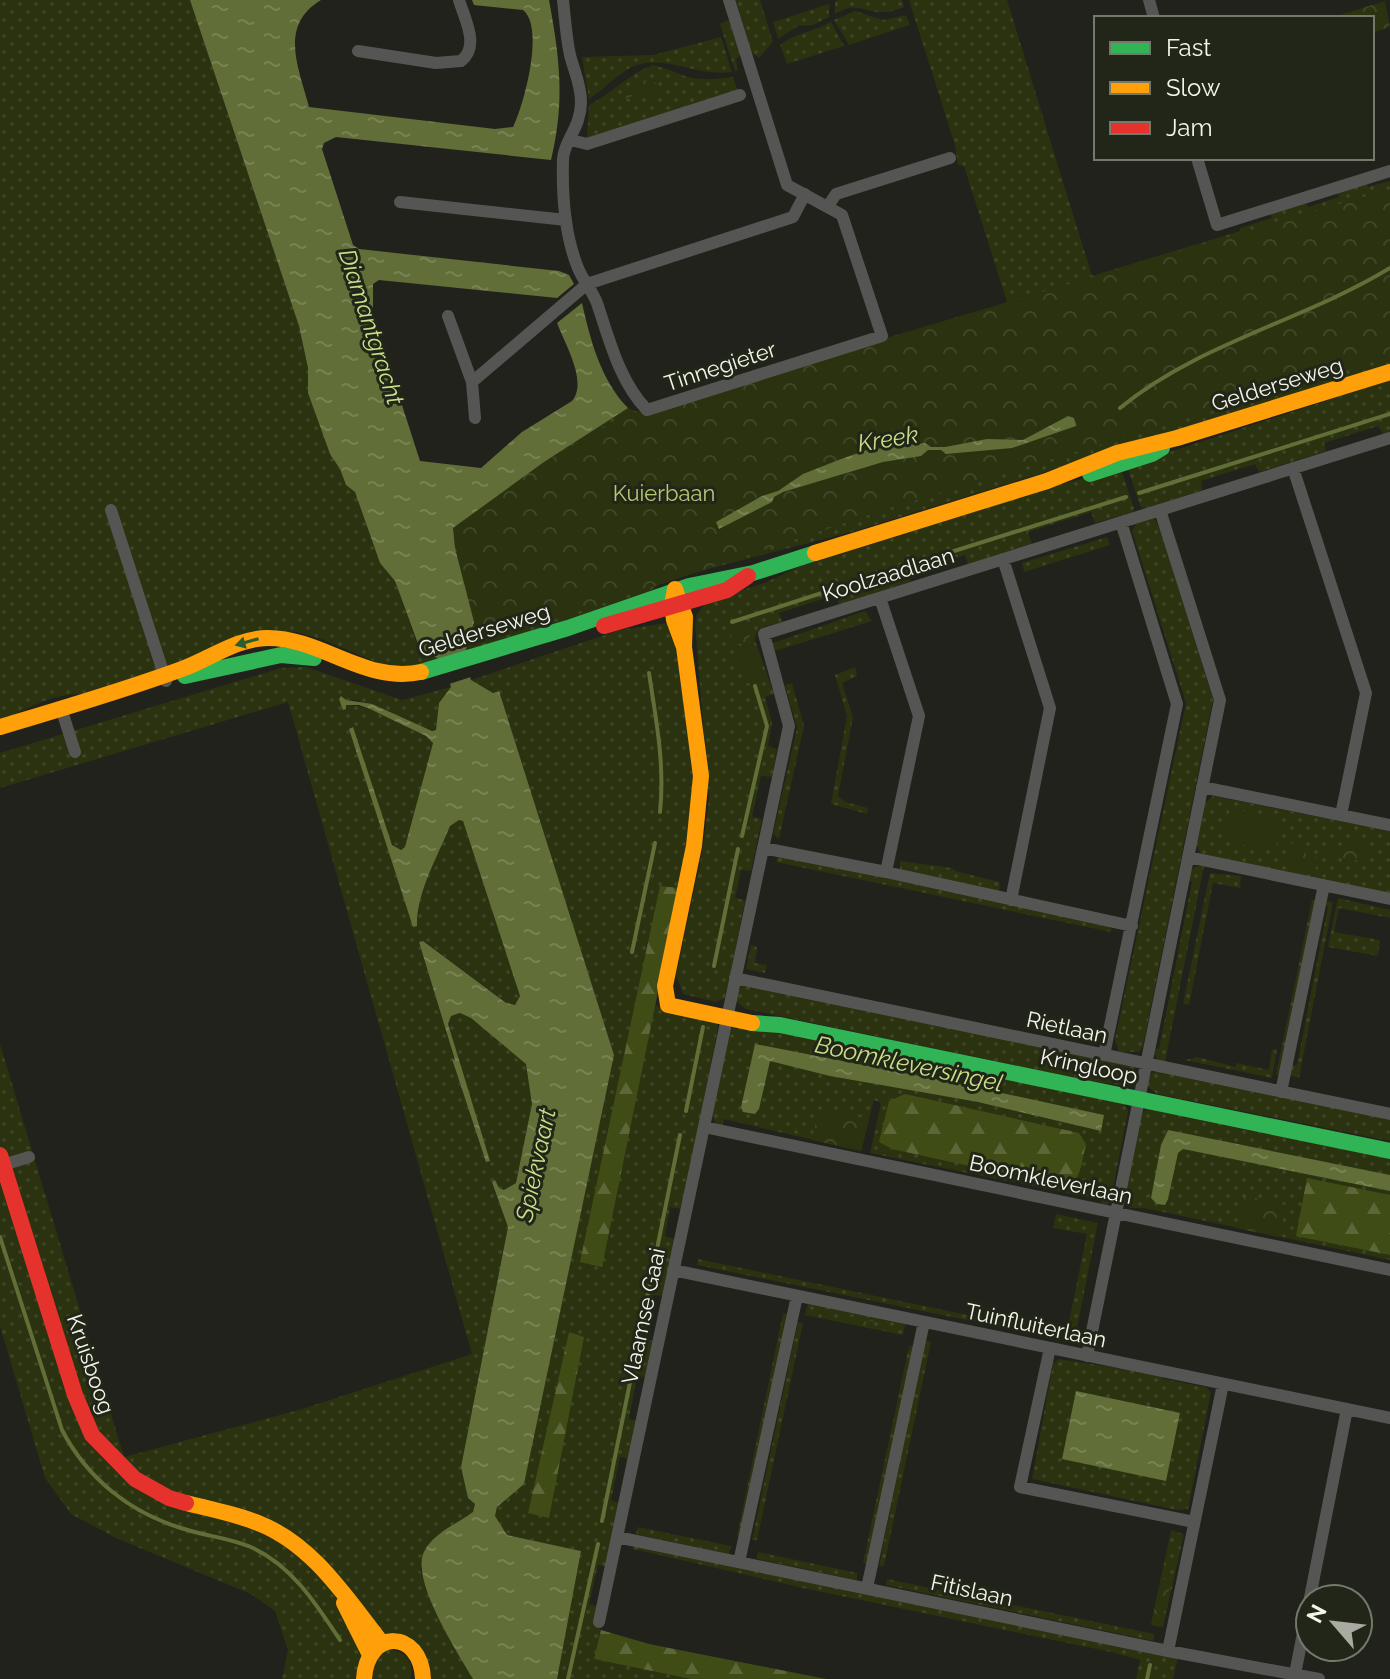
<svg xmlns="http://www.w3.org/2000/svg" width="1390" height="1679" viewBox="0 0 1390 1679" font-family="Raleway,sans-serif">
<defs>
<pattern id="grass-dots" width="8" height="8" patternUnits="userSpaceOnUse" patternTransform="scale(2)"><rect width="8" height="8" fill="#2a3210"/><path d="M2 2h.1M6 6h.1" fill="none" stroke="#3f4627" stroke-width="1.8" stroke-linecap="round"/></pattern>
<pattern id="forest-firs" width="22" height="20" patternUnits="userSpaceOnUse" patternTransform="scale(2)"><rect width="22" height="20" fill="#404c16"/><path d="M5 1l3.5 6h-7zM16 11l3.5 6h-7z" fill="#5c6638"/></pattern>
<pattern id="park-crowns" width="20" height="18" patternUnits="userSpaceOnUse" patternTransform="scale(2)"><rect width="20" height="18" fill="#2a3210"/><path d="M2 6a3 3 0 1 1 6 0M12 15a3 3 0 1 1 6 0" fill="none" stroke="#3f4627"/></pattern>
<pattern id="water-ripples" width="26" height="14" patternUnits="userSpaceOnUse" patternTransform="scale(2)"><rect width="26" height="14" fill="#616e37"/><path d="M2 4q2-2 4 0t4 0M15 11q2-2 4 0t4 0" fill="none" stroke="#788354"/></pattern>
</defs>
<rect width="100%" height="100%" fill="#21221c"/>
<path fill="url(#grass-dots)" d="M0 0H190L299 326 308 368V393L330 454 340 469 346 485 355 492 380 563 395 581 420 652 426 651 443 662 403 673 321 639 296 632 270 633 191 661 82 694C51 693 27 710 0 721Z
M736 0H760L773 42 759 58 751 52Z
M839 0H902L904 7C898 9 891 12 885 12 862 13 858 0 835 14V1Z
M909 0H1007L1092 276 1240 231V228L1272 218 1270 214 1305 202 1308 207 1339 197 1338 192 1367 183 1368 187 1390 181V365L855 531 665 580 635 602 464 655 470 638 453 527 544 462 628 408 645 415 691 404 1007 302 964 166 958 165 955 145Z
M829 4V17L813 25 798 26 778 39 773 22Z
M855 11 883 20 906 15 910 25 849 45 834 20Z
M729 20 740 55 736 60 738 70 735 71 720 24Z
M831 22 844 46 787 64 780 45C796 32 814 32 831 22Z
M721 37 732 72C696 77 666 54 634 66 619 72 603 90 589 99L582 57 653 55Z
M653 65C665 68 674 72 685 76 701 81 718 79 733 77L738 91 587 138 589 105C612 93 629 74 653 65Z
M1390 380V432L1383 434 1378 426 1324 443 1326 451 1259 472 1255 464 1201 481 1202 490 1144 509 1140 506 1127 466Z
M1121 469 1134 508 1133 512 1095 523 1091 512 1028 532 1032 544 968 564 965 555 909 572 911 581 839 605 835 595 779 613 782 622C771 625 755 626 755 640L774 694 765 697 772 723 768 746 777 749 772 777 761 776 752 817 762 819 751 871 741 870 735 898 745 900 728 988 725 998 716 1002 683 994 676 975 702 853 709 798 695 624 697 614 707 602 764 583 799 567 1054 486Z
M1150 517 1154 518 1160 528 1213 700 1143 1046 1139 1052H1119L1115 1039 1186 703 1132 531 1138 521Z
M1107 537 1110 545 1024 572 1022 563Z
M865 611 872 621 775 651 773 643Z
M667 623 673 634 682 668 695 782 690 838 655 1005 718 1023V1028L682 1209 670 1207 665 1236 675 1239 664 1296 653 1295 644 1339 654 1341 647 1377 637 1376 629 1419 637 1421 629 1459 620 1457 611 1500 621 1504 608 1567 598 1565 589 1604 599 1607 595 1625 601 1630 595 1659 691 1679H557L581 1551 507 1535 495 1516 497 1507 524 1483 614 1055 499 691 493 693 471 680 620 630Z
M306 667 402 700 451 687 439 703 436 730 425 729 357 700H346L345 705C373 705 401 724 426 736L433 743 405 848 396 850 389 838 417 926C416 893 438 856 450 826L459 820 463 821 520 996 515 1005 506 1003 424 941 419 942 455 1061 452 1060 486 1162 448 1024 451 1016 461 1013 471 1018C483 1028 521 1055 527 1066 542 1095 522 1152 516 1183L504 1190 499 1188 495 1180 492 1182 508 1227 461 1467 468 1498 475 1504 473 1512 434 1539 420 1570 447 1633 473 1679H427L428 1667 382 1635 356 1679H282L288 1650 275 1611 251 1594 116 1538 71 1514 45 1478 0 1326V1044L124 1457 302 1409 472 1354 288 702 0 788V753L281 668Z
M855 667 857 676 842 683 853 717 838 796 845 802 868 808 867 814 831 804 847 716 835 675Z
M792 683 804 726 779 839 773 834 797 728 785 685Z
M1213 796 1390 831V893L1201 854 1196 845 1205 803Z
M778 855 1112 925 1111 932 776 862Z
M900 861 952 868 955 871 1000 882 999 892 900 870Z
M1196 866H1204L1165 1062 1158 1061 1153 1049H1159L1192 882 1188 880 1190 871Z
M1210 873 1241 876 1240 888 1213 883 1189 1005 1183 1004Z
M1338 898 1390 910V918L1339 908 1334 932 1380 940 1378 956 1328 947Z
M1312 900H1316L1279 1075H1276Z
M1325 901 1333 902 1299 1078 1289 1075 1291 1065H1297L1328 906 1324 905Z
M751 945 757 947 755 963 767 965 765 973 746 969Z
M742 986H750L1127 1064 1134 1067 1137 1073 1135 1082 1127 1086 1085 1080 746 1009 737 1002 736 994Z
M754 1026 1124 1104 1128 1110 1127 1117 1111 1198 1107 1204H1102L1100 1200 870 1153 881 1103 874 1100 861 1151 724 1119 722 1127 716 1124 712 1116 729 1032 732 1027Z
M1272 1049H1277L1272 1078 1185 1060 1197 1057 1236 1067V1063L1269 1070Z
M1160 1070 1390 1119V1141L1157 1094 1148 1087 1147 1080 1152 1073Z
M1146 1109 1207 1118 1390 1157V1260L1144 1208H1130L1122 1201 1140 1117Z
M1056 1214 1098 1223 1076 1333 1067 1331 1087 1234 1053 1228Z
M698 1259 1020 1326V1331L697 1265Z
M808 1303 906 1323 903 1335 805 1315Z
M783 1313 787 1314 742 1537 737 1536Z
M798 1322 803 1323 757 1540H752Z
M925 1340 931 1342 884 1566H879Z
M909 1346 914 1347 869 1564 863 1563Z
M1059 1359 1163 1375V1379L1206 1387 1211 1392 1188 1509 1177 1510 1032 1479 1053 1364Z
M638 1527 731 1546 729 1554 636 1534Z
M1171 1530 1184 1534 1163 1627 1151 1625Z
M634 1545 1178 1657 1173 1679H1136L1140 1660 1111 1652 803 1588 633 1549Z
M758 1552 857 1573V1580L757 1559Z
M887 1579 1154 1634V1641L886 1585Z
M388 1650C405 1650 415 1662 410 1679H372V1662L381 1652Z"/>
<path fill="url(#forest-firs)" d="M660 886 679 888 602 1267 580 1262Z
M905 1094 1079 1133 1086 1144 1081 1167 1073 1189 892 1149 879 1142 889 1101Z
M1307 1178 1390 1195V1255L1296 1236Z
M569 1332 584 1337 549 1518 528 1513Z
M601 1630 649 1644 826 1679H691L594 1659Z"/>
<path fill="url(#park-crowns)" d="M1385 1 1390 27 1372 33V18H1330Z
M643 80 657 83V89L651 96 640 94 626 98 625 91 639 87Z
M1390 189V357L890 508 481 644 460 599 445 519 626 415Z
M731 635a9 9 0 1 1 18 0a9 9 0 1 1-18 0Z
M1304 840 1306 855 1318 858 1315 873 1288 867 1292 854 1290 844Z
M1362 841 1366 844 1368 855 1361 861 1326 856 1328 848Z
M820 1109 869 1119 861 1151 811 1140Z
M1245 1196 1286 1205 1279 1237 1236 1228Z
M843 1314 848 1318 858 1315 866 1322 872 1320 875 1323 873 1329 837 1321 838 1316Z
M1161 1578 1171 1581 1161 1627 1151 1625Z"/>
<path fill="#2a3210" d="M754 645 765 678 745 684 734 652Z
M1230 808 1282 819 1275 851 1224 841Z"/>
<path fill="url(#water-ripples)" d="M190 0H321C278 26 299 68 309 107L495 129 513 127C524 105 545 27 523 10L474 5 472 0H549C560 60 565 101 551 160L336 137 324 143 322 149 353 245 359 249 559 271 569 275 574 284 557 298 379 280 373 284V315L420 461 481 468 522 432 572 401C588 382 565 344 557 323L582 303C590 339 601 381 628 408L544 462 453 528 455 548 474 622 464 656 471 680 493 693 499 691 614 1055 524 1484 497 1507 495 1516 507 1535 581 1551 557 1679H473C458 1653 408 1577 425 1550 434 1533 458 1523 473 1512L475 1504 468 1498 461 1467 508 1227 492 1182 495 1180 499 1188 504 1190 516 1183 532 1104 526 1064 471 1018 460 1013 451 1016 448 1024 490 1161 486 1162 452 1059 455 1060 419 942 423 941 506 1003 515 1005 520 996 463 821 459 820 450 826C438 856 416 893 417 926L413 927 349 729 353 727 392 845 401 850 405 847 433 743 426 736 370 709 359 705H346V709L343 710 339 699 341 696 346 700 372 704 432 731 436 730 439 703 451 687 443 662 426 651 421 652 395 581 380 563 355 492 346 485 340 469 330 454 308 393V368L299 326Z
M1068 416 1074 418 1076 426 1012 448 946 454 941 450H928L921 456 883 462 783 492 774 497 772 502 719 529 716 522 762 496 778 491 803 474 841 459 867 450 925 443 931 447H945L987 439 1023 440Z
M755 1044 960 1084 1104 1115 1101 1131 978 1102 830 1076 770 1061 759 1109 755 1114 743 1112 741 1107Z
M1168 1130 1390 1175V1191L1183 1149 1178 1153 1168 1199 1165 1205 1157 1204 1151 1198 1161 1145Z
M1076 1391 1180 1413 1166 1481 1062 1459Z"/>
<path fill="#21221c" d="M468 656 474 676 446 685 440 665Z"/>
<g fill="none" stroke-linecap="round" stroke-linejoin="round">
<path stroke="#616e37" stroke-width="4" d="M1120 408C1199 343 1303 321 1390 268
M1139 493 1390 414
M878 575 1126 497
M732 622 865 579
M649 673C656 720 665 764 660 812
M742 836 767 726 755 686
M632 952 655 843
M714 966 738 849
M686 1111 703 1027
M0 1237 62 1430C87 1478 129 1512 181 1528 204 1536 231 1538 253 1548 293 1567 316 1604 340 1640
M602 1521 680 1135
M568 1679 598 1544
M1147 1679 1150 1665"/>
<path stroke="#555653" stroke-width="12" d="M563 0C565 18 566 37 570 55 574 71 581 84 581 102 581 128 564 140 563 159 562 193 565 236 578 268 583 281 594 292 598 306 610 342 620 382 647 410L882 336 842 215 787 185 729 0
M1149 0 1154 18
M358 51 436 63 461 61C480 46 465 20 459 0
M571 140 587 144 740 95
M1197 158 1217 225 1390 171
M400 202 566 220
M828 206 836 194 950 158
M448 316 472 382 587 284 793 217 805 194
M472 382 475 418
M1293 468 1366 693 1341 815
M111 510 166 681
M1003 559 1050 708 1011 900
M880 598 919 716 886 872
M61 708 75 752
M1202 787 1390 825
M763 848 886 872 1132 926
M1188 857 1390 899
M735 978 1390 1114
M1104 1055 1177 704 1121 522
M1281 1092 1324 885
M704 1127 1390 1270
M3 1165 29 1157
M673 1270 1390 1418
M1050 1348 1020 1487 1194 1522
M1087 1356 1220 700 1160 510
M617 1537 1168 1651 1319 1679
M739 1562 797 1296
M867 1588 924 1322
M599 1622 789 726 764 634 1390 438
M1168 1651 1223 1384
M1295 1674 1347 1409"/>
<path stroke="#30b455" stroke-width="16" d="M1090 474 1152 454 1162 448
M421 672 568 628 689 586 753 573 815 553
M185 676 281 655 314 658
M752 1023 780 1025 1390 1151"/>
<path stroke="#ff9f0a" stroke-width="16" d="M815 553 1047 481 1117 453 1177 438 1390 372
M684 647 685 617 675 589 672 605 674 620 684 647 701 776 694 846 665 986 668 1005 752 1023
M0 727C61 709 122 691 182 669 210 659 237 638 268 638 322 638 365 684 421 672
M186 1503C210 1509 236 1514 258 1523 313 1544 347 1599 382 1643
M344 1603 369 1653
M364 1679C367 1628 421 1629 423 1679"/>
<path stroke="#e5322d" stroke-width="16" d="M604 626 727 590 748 576
M0 1155 75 1395 92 1435 135 1479 169 1498 186 1503"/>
</g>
<defs><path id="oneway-solid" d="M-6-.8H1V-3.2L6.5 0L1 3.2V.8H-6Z" transform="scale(2)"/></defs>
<use fill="#285f30" href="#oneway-solid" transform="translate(247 642) rotate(164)"/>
<g text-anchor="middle" stroke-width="6" stroke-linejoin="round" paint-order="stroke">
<g font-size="22" fill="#f2f5eb" stroke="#222618">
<text transform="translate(720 366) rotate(-18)" y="8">Tinnegieter</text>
<text transform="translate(1277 384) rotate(-17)" y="8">Gelderseweg</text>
<text transform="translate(888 574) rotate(-17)" y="8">Koolzaadlaan</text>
<text transform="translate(484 630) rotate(-17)" y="8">Gelderseweg</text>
<text transform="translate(1067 1027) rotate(12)" y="8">Rietlaan</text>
<text transform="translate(1089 1066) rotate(12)" y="8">Kringloop</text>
<text transform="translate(1051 1179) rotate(12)" y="8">Boomkleverlaan</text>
<text transform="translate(643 1316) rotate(-78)" y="8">Vlaamse Gaai</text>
<text transform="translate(1036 1325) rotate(12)" y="8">Tuinfluiterlaan</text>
<text transform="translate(91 1364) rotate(71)" y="8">Kruisboog</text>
<text transform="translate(972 1590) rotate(12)" y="8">Fitislaan</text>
</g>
<g font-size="22" fill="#b3ca73" stroke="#222618">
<text x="664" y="501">Kuierbaan</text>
</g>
<g font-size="24" font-style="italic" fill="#c8df87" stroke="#222618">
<text transform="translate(371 327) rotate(72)" y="8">Diamantgracht</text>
<text transform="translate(888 439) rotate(-9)" y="8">Kreek</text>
<text transform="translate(909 1064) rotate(12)" y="8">Boomkleversingel</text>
<text transform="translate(536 1165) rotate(-78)" y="8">Spiekvaart</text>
</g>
</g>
<rect x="1094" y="16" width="280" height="144" fill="#222618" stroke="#75796c" stroke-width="2"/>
<rect x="1110" y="42" width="40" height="12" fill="#30b455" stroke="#75796c" stroke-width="2"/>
<text x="1166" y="56" font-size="24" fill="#f2f5eb">Fast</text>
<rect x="1110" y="82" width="40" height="12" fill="#ff9f0a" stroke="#75796c" stroke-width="2"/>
<text x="1166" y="96" font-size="24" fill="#f2f5eb">Slow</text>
<rect x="1110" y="122" width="40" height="12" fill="#e5322d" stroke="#75796c" stroke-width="2"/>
<text x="1166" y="136" font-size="24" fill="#f2f5eb">Jam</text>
<g transform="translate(1334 1623) rotate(298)"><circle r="38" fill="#222618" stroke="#75796c" stroke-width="2"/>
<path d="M0-6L14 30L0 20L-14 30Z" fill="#a9aba3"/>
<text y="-12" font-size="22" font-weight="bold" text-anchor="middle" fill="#f2f5eb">N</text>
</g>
</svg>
